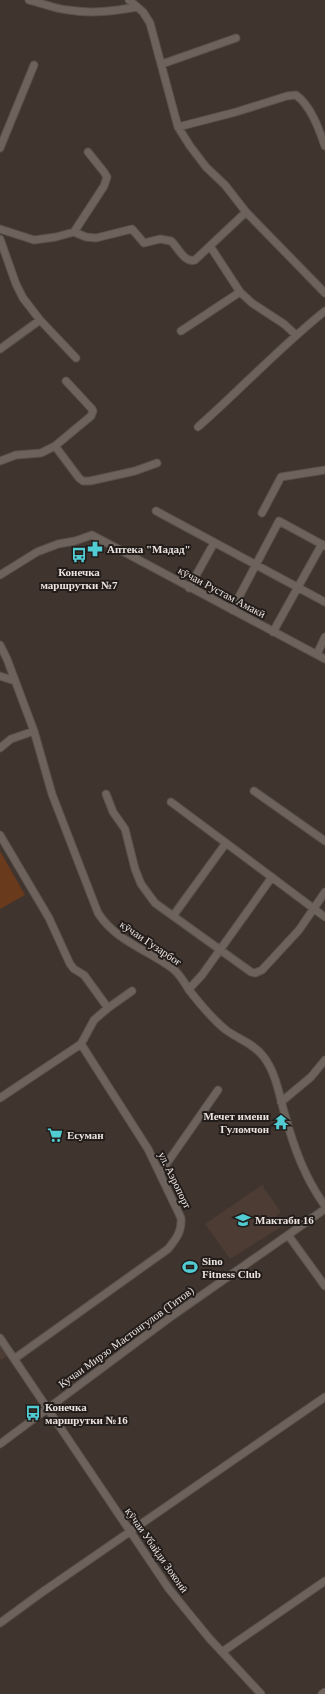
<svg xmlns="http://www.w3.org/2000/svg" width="325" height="1694" viewBox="0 0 325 1694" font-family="Georgia,serif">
<rect width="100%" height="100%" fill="#3f342e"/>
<path fill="#4c3c33" d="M262 1185 281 1212 275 1217 281 1227 230 1259 205 1224Z
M0 1343 8 1356 0 1360Z"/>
<path fill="#6a3a1d" d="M0 851 25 895 0 909Z"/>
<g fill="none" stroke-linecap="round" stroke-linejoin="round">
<g stroke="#58504b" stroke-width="9">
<path id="minor" d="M29 0C42 3 55 9 68 10 92 14 114 11 137 7
M129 0 143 12 150 23 178 127 190 146 206 167 225 185 246 212 325 293
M162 64 236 38
M178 127 236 112 287 96 296 95C311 106 319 129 325 146
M0 148 34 65
M0 229 34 240 56 237 74 232 86 237 96 238 132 229 144 243 160 239 171 241C178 247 184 263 195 260L246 212
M74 232 104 186 107 177 104 172 88 152
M0 239 16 284 23 298 40 320 0 349
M210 246 240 292 252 303 284 324 296 335
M40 320 76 358
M181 331 240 292
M198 427C241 389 280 347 325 311
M55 446 79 478 83 481H90L135 471 157 463
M0 461 16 455 41 453 55 446 91 416 93 411 92 409 66 381
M156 511 325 602
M262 513 281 477 325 470
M0 575 37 552 58 544 75 541 92 535 325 659
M189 588 214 543
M232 610 279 521 325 546
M273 632 322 544
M0 645 7 659 34 731 52 794 98 913C116 941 146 949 172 968 180 974 184 982 189 990 200 1004 212 1019 226 1030 238 1039 253 1043 263 1056 276 1072 279 1095 285 1115 294 1148 305 1178 325 1206
M317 654 325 637
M0 676 15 681
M0 748 11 739 34 731
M254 791 325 841
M106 794 113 812 125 829 135 869 141 884 155 903 251 972 255 973 262 970 299 930 325 892
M171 802 325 917
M0 835 49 918 70 964 74 969 84 975 108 1008 94 1020 81 1044
M173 916 226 843
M189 989 202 975 272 877
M108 1008 132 991
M0 1098 81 1044
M281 1102 311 1077 325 1060
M160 1173 218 1090
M288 1235 325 1286
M0 1338 169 1589 209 1638 261 1694
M14 1359 168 1249C176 1239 182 1232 181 1218L148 1149 81 1044
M0 1444 172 1316 325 1209
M0 1623 41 1593 325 1397
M222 1652 325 1581
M322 1694 325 1692"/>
</g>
<use href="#minor" stroke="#6e635c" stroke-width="7"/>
</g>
<defs>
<g id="pharmacy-bare" transform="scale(1.2)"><path d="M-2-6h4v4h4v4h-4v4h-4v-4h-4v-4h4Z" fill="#51ccd3" stroke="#221d1a" stroke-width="2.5" paint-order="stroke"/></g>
<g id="bus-bare" transform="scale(1.2)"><path d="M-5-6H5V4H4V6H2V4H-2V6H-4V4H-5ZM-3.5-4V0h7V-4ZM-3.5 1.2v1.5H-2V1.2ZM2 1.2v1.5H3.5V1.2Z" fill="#51ccd3" stroke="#221d1a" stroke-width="2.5" paint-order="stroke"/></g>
<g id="temple-bare" transform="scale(1.2)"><path d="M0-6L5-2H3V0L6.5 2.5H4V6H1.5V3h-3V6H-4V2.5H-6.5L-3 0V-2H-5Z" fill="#51ccd3" stroke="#221d1a" stroke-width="2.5" paint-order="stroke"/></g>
<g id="supermarket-bare" transform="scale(1.2)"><path d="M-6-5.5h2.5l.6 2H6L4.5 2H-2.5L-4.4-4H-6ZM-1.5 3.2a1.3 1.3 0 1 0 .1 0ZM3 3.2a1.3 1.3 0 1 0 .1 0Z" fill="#51ccd3" stroke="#221d1a" stroke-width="2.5" paint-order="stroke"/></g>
<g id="school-bare" transform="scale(1.2)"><path d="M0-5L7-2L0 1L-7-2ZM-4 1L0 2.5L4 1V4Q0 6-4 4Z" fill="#51ccd3" stroke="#221d1a" stroke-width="2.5" paint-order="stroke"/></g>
<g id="stadium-bare" transform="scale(1.2)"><path d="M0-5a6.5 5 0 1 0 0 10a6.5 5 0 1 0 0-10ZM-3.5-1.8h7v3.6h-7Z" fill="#51ccd3" stroke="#221d1a" stroke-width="2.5" paint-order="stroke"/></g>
</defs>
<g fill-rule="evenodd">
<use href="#pharmacy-bare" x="95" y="549"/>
<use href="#bus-bare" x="79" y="555"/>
<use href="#temple-bare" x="281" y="1122"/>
<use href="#supermarket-bare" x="55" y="1135"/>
<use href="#school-bare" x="243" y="1220"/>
<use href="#stadium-bare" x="190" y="1267"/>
<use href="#bus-bare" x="33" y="1413"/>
</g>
<g text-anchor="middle" stroke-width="4" stroke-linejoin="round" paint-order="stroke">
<g font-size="11" font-weight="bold" fill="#eae3e0" stroke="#221d1a" text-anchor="start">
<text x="107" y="553">Аптека "Мадад"</text>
<text x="79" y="576" text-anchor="middle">Конечка<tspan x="79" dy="13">маршрутки №7</tspan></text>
<text x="269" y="1120" text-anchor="end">Мечет имени<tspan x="269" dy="13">Гуломчон</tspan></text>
<text x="67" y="1139">Есуман</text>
<text x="255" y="1224">Мактаби 16</text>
<text x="202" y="1265">Sino<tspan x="202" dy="13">Fitness Club</tspan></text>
<text x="45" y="1411">Конечка<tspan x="45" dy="13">маршрутки №16</tspan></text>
</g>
<g font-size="11" fill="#eae3e0" stroke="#221d1a">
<text transform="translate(222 592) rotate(28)" y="4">кӯчаи Рустам Амакӣ</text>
<text transform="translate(151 943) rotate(34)" y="4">кӯчаи Гузарбоғ</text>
<text transform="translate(175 1180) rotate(64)" y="4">ул. Аэропорт</text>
<text transform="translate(126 1337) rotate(-36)" y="4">Кучаи Мирзо Мастонгулов (Титов)</text>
<text transform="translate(157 1550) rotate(55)" y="4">кӯчаи Убайди Зоконӣ</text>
</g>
</g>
</svg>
